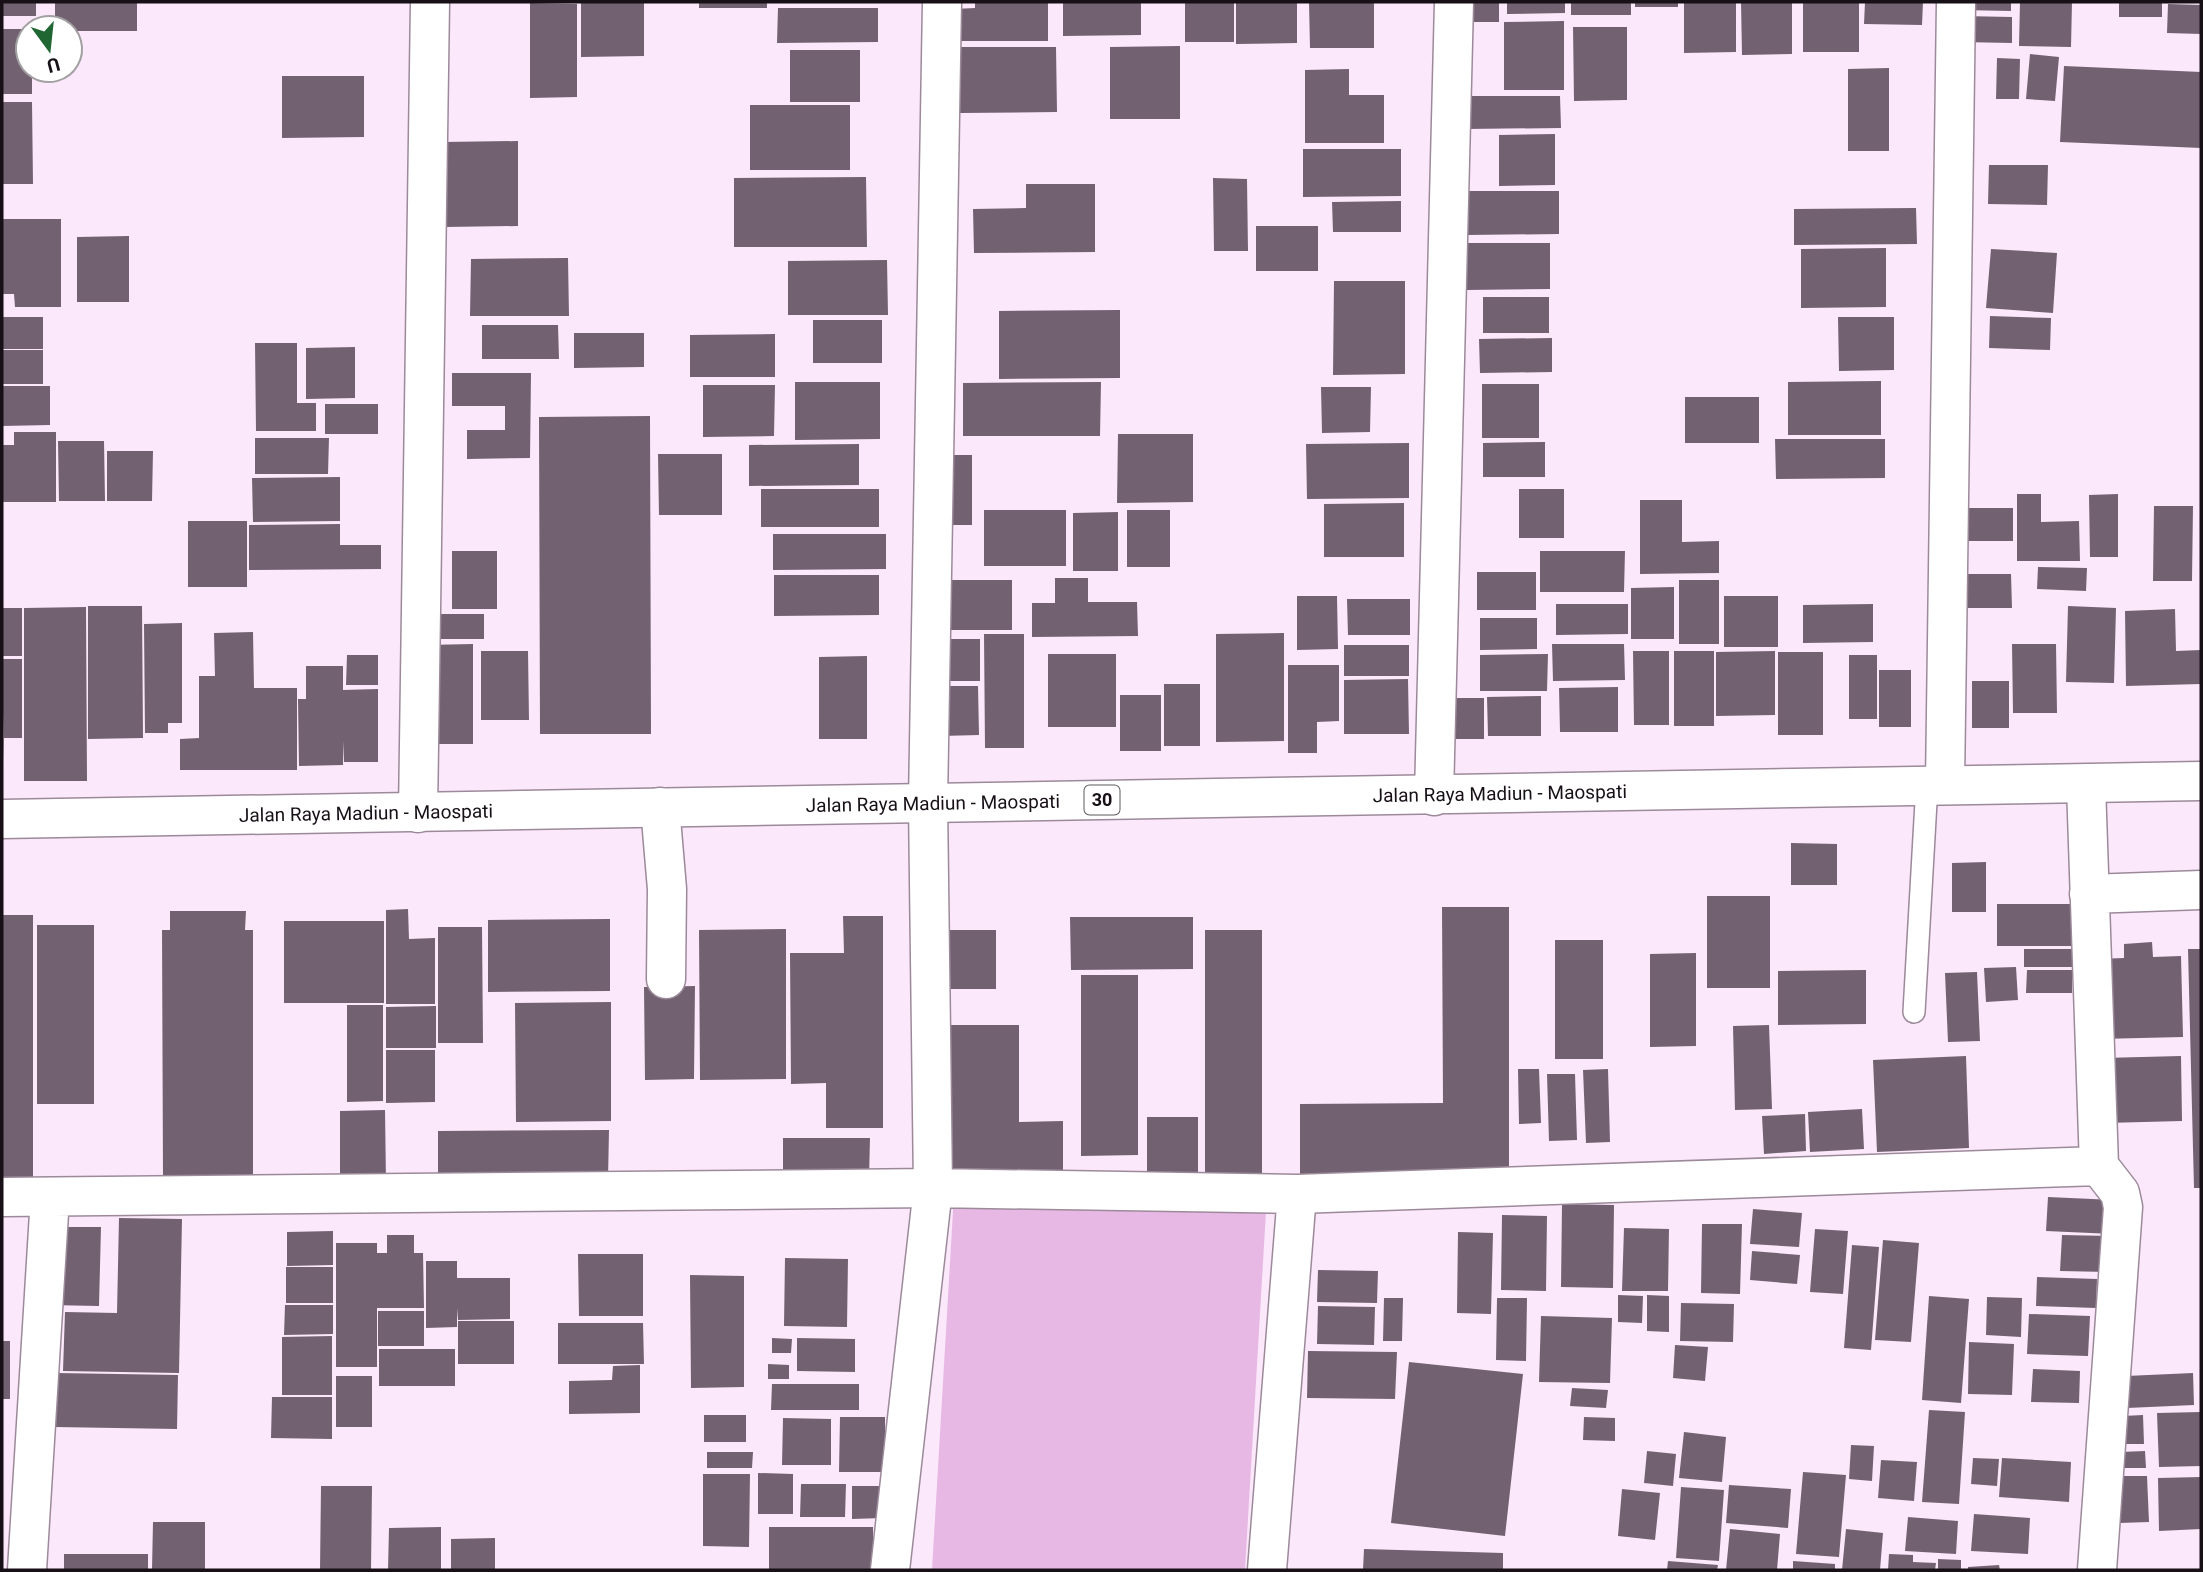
<svg xmlns="http://www.w3.org/2000/svg" width="2203" height="1572" viewBox="0 0 2203 1572" font-family="Roboto,sans-serif">
<rect width="100%" height="100%" fill="#fbe8fa"/>
<path fill="#e7b8e4" d="M954 1194 1266 1211 1245 1570H932Z"/>
<path fill="#726271" d="M2 2H36V16H2Z
M55 2H137V31H70V28H55Z
M581 2H644V56L581 57Z
M699 2H767V8H699Z
M975 2H1048V41H954V9L975 8Z
M1063 2H1141V35L1063 36Z
M1185 2H1234V42H1185Z
M1236 2H1297V43L1236 44Z
M1309 2H1374V48H1310Z
M1463 2H1499V22H1463Z
M1507 2H1565V13L1507 14Z
M1571 2H1631V15H1571Z
M1635 2H1678V7H1635Z
M1684 2H1736V52L1684 53Z
M1741 2H1792V54L1742 55Z
M1803 2H1859V52H1803Z
M1865 2H1923L1922 25 1864 24Z
M1961 2H2011V11L1961 10Z
M2020 2H2072L2071 47 2019 46Z
M2119 2H2162V17H2119Z
M530 3 577 4V97L530 98Z
M2168 4 2201 5V34L2167 33Z
M778 8H878V42L777 43Z
M1962 16 2012 17V43L1961 42Z
M1564 21V90H1504V22Z
M1573 27H1627V100L1574 101Z
M2 29H28V70H32V94H2Z
M1180 46V119H1110V47Z
M960 47H1056L1057 112 960 113Z
M790 50H860V102H790Z
M2030 54 2059 57 2055 101 2026 99Z
M1997 58 2020 59 2019 99H1996Z
M2064 66 2201 72V148L2060 142Z
M1889 68V151H1848V69Z
M1349 69V95H1384V143H1305V70Z
M282 76H364V137L282 138Z
M1466 96H1560L1561 128 1465 129Z
M2 102H32L33 184H2Z
M750 105H850V170H750Z
M1555 134V185L1499 186V135Z
M518 141V226L445 227 444 142Z
M1303 149H1401V196L1303 197Z
M1989 165H2048L2047 205 1988 204Z
M866 177 867 247H734V178Z
M1213 178 1247 179 1248 251H1214Z
M1026 184H1095V252L974 253 973 209 1026 208Z
M1467 191H1559V234L1467 235Z
M1401 201V232H1333L1332 202Z
M1916 208 1917 244 1794 245V209Z
M2 219H61V307H15L14 294H2Z
M1256 226H1318V271H1256Z
M129 236V302H77V237Z
M1466 243H1550V289L1466 290Z
M1886 248V307L1801 308V249Z
M1991 249 2057 253 2053 313 1986 308Z
M568 258 569 316H470L471 259Z
M887 260 888 315H788V261Z
M1334 281H1405V374L1333 375Z
M1483 297H1549V333H1483Z
M1120 310V378L999 379V311Z
M1990 316 2051 318 2050 350 1989 348Z
M2 317H43V349H2Z
M1838 317H1894V370L1839 371Z
M813 320H882V363H813Z
M482 325H558L559 359H482Z
M574 333H644V367L574 368Z
M775 334V377H690V335Z
M1552 338V372L1480 373 1479 339Z
M255 343H297V403H316V431H256Z
M355 347V398L306 399V348Z
M2 350H43V384H2Z
M452 373H531L530 458 467 459V430H505V406H452Z
M1881 381V435H1788V382Z
M795 382H880V439L795 440Z
M1101 382 1100 436H963V383Z
M1482 384H1539V438H1482Z
M703 385H775L774 436 703 437Z
M2 386H50V425L2 426Z
M1321 387H1371L1370 432 1322 433Z
M1685 397H1759V443H1685Z
M325 404H378V434H325Z
M650 416 651 734H540L539 417Z
M14 432H56V502H2V445H14Z
M1118 434H1193V502L1117 503Z
M255 438H329L328 474H255Z
M1775 439H1885V478L1776 479Z
M58 441H104L105 501H59Z
M1545 442V477H1483V443Z
M1409 443V498L1307 499 1306 444Z
M859 444V485L749 486V445Z
M107 451H153L152 501H107Z
M658 454H722V515H659Z
M943 455H972V525H943Z
M340 477V521L253 522 252 478Z
M761 489H879V527H761Z
M1519 489H1564V538H1519Z
M2017 494H2041V522L2079 521 2080 561H2017Z
M2118 494V557H2090L2089 495Z
M1640 500H1682V542L1719 541V573L1640 574Z
M1404 503V557H1324V504Z
M2154 506H2193L2192 581H2153Z
M1962 508H2013V541H1962Z
M984 510H1066V566H984Z
M1127 510H1170V567H1127Z
M1118 512V571H1073V513Z
M188 521H247V587H188Z
M340 524V545H381V569L249 570V525Z
M773 534H886V569L773 570Z
M452 551H497V609H452Z
M1540 551H1625L1624 592H1540Z
M2038 567 2087 568 2086 591 2037 589Z
M1477 572H1536V610H1477Z
M1955 574H2011L2012 608H1955Z
M774 575H879V615L774 616Z
M1055 578H1088V602H1137L1138 636 1032 637V603H1055Z
M951 580H1012V630H951Z
M1679 580H1719V644H1679Z
M1674 587V639H1631V588Z
M1297 596H1337L1338 649 1297 650Z
M1724 596H1778V647H1724Z
M1347 599H1410V635H1348Z
M1556 604H1628V634L1556 635Z
M1873 604V642L1803 643V605Z
M88 606H142L143 738 88 739Z
M2068 606 2116 608 2114 683 2066 682Z
M86 607 87 781H24V608Z
M2 608H22V656H2Z
M2175 609 2176 651 2201 650V684L2126 686 2125 611Z
M431 614H484V639H431Z
M1480 618H1537V649L1480 650Z
M182 623V723H168V733H145L144 624Z
M253 632 254 688H297V770H180V739L199 738V676H215L214 633Z
M1284 633V741L1216 742V634Z
M984 634H1024V748H985Z
M937 639H980V681H937Z
M473 644V744H427L426 645Z
M1552 644H1624L1625 680 1553 681Z
M2012 644H2056L2057 713H2013Z
M1344 645H1409V676H1344Z
M481 651H528L529 720H481Z
M1633 651H1669V725H1634Z
M1674 651H1714V726H1674Z
M1775 651V715L1716 716V652Z
M1778 652H1823V735H1778Z
M1048 654H1116V727H1048Z
M1548 654 1547 691H1480V655Z
M347 655H378V685H346Z
M1849 655H1877V719H1849Z
M867 656V739H819V657Z
M2 659H22V738H4V763Z
M1288 665H1339V721L1317 722V753H1288Z
M306 666H343V690L378 689V762H344L343 741V765L299 766 298 699H306Z
M1879 670H1911V727H1879Z
M1408 679 1409 734H1344V680Z
M1972 681H2009V728H1972Z
M1164 684H1200V746H1164Z
M941 686H978L979 735 941 736Z
M1618 687V732H1560L1559 688Z
M1120 695H1161V751H1120Z
M1541 696V736H1488L1487 697Z
M1442 698H1484V739H1442Z
M1791 843 1837 844V885H1791Z
M1986 862V912H1952V863Z
M1707 896H1770V988H1707Z
M1997 904H2076V946H1997Z
M1442 907H1509V1174L1300 1175V1104L1443 1103Z
M408 909 409 939 435 938V1004H386V910Z
M170 911H246L245 930H253V1176H163L162 930H170Z
M2 915H33V1194H2Z
M843 916H883V1128H826V1083L791 1084 790 953H844Z
M1070 917H1193V969L1071 970Z
M610 919V991L488 992V920Z
M284 921H384V1003H284Z
M37 925H94V1104H37Z
M438 927H482L483 1043H438Z
M786 929V1079L700 1080 699 930Z
M943 930H996V989H943Z
M1205 930H1262V1176H1205Z
M1555 940H1603V1059H1555Z
M2152 942 2153 957 2181 956 2183 1037 2099 1039 2097 959 2124 958V944Z
M2024 949H2072V967H2024Z
M2188 949H2201V1188H2194Z
M1696 953V1046L1650 1047V954Z
M2016 967 2018 1000 1986 1002 1984 968Z
M1866 970V1024L1778 1025V971Z
M2027 970H2072V993H2026Z
M1977 972 1980 1041 1948 1042 1945 973Z
M1081 975H1138V1155L1081 1156Z
M695 986 694 1079 645 1080 644 987Z
M611 1002V1121L516 1122 515 1003Z
M347 1005H383V1101L347 1102Z
M436 1006V1048H386V1007Z
M949 1025H1019V1122L1063 1121V1172H949Z
M1769 1025 1772 1109 1735 1110 1733 1026Z
M386 1050H435V1102L386 1103Z
M1966 1056 1969 1148 1877 1152 1873 1060Z
M2181 1056 2182 1121 2105 1123 2103 1058Z
M1518 1069H1539L1541 1123 1519 1124Z
M1608 1069 1610 1142 1586 1143 1583 1070Z
M1547 1074H1575L1577 1140 1549 1141Z
M1862 1109 1864 1149 1810 1152 1808 1112Z
M385 1110 386 1182 340 1183V1111Z
M1805 1114 1806 1151 1764 1154 1762 1116Z
M1147 1117H1198V1175L1147 1176Z
M609 1130 608 1180 438 1181V1131Z
M783 1138H870L869 1179 783 1180Z
M2048 1197 2114 1200 2113 1234 2046 1231Z
M1562 1204 1614 1205 1613 1288 1561 1287Z
M1753 1209 1802 1213 1799 1247 1750 1244Z
M1502 1215 1547 1216 1546 1291 1501 1290Z
M119 1218 182 1219 179 1373 63 1371 65 1312 117 1313Z
M1702 1224H1742L1740 1294 1701 1293Z
M61 1227H101L99 1306 48 1305Z
M1624 1228 1669 1229 1668 1291H1622Z
M1815 1229 1848 1231 1843 1294 1810 1292Z
M333 1231V1265L287 1266V1232Z
M1458 1232 1493 1233 1491 1314 1457 1313Z
M387 1235H414V1253H423L424 1308H377V1367H336V1243H377V1253H387Z
M2062 1235 2110 1236 2109 1272 2060 1271Z
M1883 1240 1919 1243 1911 1342 1875 1340Z
M1852 1245 1879 1247 1871 1350 1844 1348Z
M1752 1251 1800 1255 1797 1284 1750 1280Z
M578 1254H643V1316H579Z
M785 1258 848 1259 847 1327 784 1326Z
M426 1261H457V1278H510V1319L458 1320 457 1308V1327L426 1328Z
M286 1267H333V1303H286Z
M1318 1270 1378 1271 1377 1303 1317 1302Z
M690 1275 744 1276V1387L691 1388Z
M2037 1277 2097 1279 2096 1308 2036 1306Z
M1618 1295 1643 1296 1642 1323 1618 1322Z
M1647 1295 1669 1296V1332L1647 1331Z
M1929 1296 1969 1299 1961 1403 1922 1400Z
M1987 1297 2022 1298 2021 1337 1986 1335Z
M1384 1298H1403L1402 1341H1383Z
M1497 1298H1527L1526 1361 1496 1360Z
M1681 1303 1734 1304 1733 1342 1680 1341Z
M285 1305H333V1334L284 1335Z
M1318 1306 1375 1307 1374 1345 1317 1344Z
M378 1311H424V1346H378Z
M2029 1314 2090 1316 2088 1356 2027 1354Z
M1541 1316 1612 1318 1610 1383 1539 1382Z
M458 1321H514V1364H458Z
M558 1323H643L644 1364H558Z
M332 1336V1395H282V1337Z
M772 1338 792 1339 791 1353H772Z
M797 1338 855 1339V1372L797 1371Z
M2 1341H10V1399H2Z
M1969 1342 2014 1344 2012 1395 1968 1394Z
M1675 1345 1708 1347 1705 1381 1673 1378Z
M379 1349H455V1386H379Z
M1308 1351 1397 1352 1395 1399 1307 1398Z
M1409 1362 1523 1374 1505 1536 1391 1523Z
M768 1364 789 1365V1379H768Z
M640 1365V1413L569 1414V1381L612 1380 613 1366Z
M2033 1369 2080 1371 2079 1403 2031 1402Z
M56 1373 178 1375 177 1429 55 1427Z
M2193 1373 2194 1405 2127 1408 2126 1376Z
M336 1376H372V1427H336Z
M772 1384H859V1410H771Z
M1572 1388 1608 1390 1606 1408 1570 1406Z
M272 1397H332V1439L271 1438Z
M1929 1410 1965 1412 1959 1504 1922 1502Z
M2201 1412V1466L2159 1467 2157 1413Z
M704 1415H746V1442H704Z
M2143 1415 2144 1444H2123V1416Z
M840 1417H885V1472H839Z
M1584 1417 1615 1418V1441L1583 1440Z
M783 1418 831 1419V1465H782Z
M1684 1432 1726 1437 1722 1482 1679 1478Z
M1851 1445 1874 1446 1872 1481 1849 1479Z
M1647 1451 1676 1454 1673 1486 1644 1483Z
M2145 1451 2146 1468H2120V1452Z
M707 1452H753L752 1468H707Z
M1973 1458 1999 1459 1997 1486 1971 1484Z
M2002 1458 2071 1462 2069 1502 1999 1497Z
M1881 1460 1917 1462 1914 1501 1878 1498Z
M1803 1472 1846 1475 1839 1557 1796 1554Z
M758 1473 793 1474V1514H758Z
M703 1474H750L749 1547 703 1546Z
M2118 1476H2147L2149 1522 2119 1523Z
M2201 1477V1529L2159 1531 2158 1478Z
M801 1484H846L845 1517H800Z
M1729 1485 1791 1489 1788 1528 1726 1523Z
M321 1486H372L371 1570H320Z
M852 1486H883V1518L852 1519Z
M1681 1487 1724 1490 1719 1561 1676 1558Z
M1622 1489 1660 1493 1655 1540 1618 1536Z
M1974 1514 2030 1518 2028 1554 1971 1551Z
M1908 1517 1958 1521 1956 1554 1905 1551Z
M153 1522H205V1570H152Z
M441 1527V1570H388L389 1528Z
M769 1527H873V1570H769Z
M1730 1529 1780 1534 1777 1570H1726Z
M1846 1529 1883 1533 1880 1570H1842Z
M495 1538V1570H451V1539Z
M1364 1549 1503 1553V1570H1363Z
M64 1554H148V1570H64Z
M1889 1554 1913 1555V1562L1936 1563 1935 1570H1888Z
M1938 1559 1961 1560V1570H1938Z
M1668 1561 1718 1565 1717 1570H1667Z
M1793 1561 1835 1564V1570H1793Z
M1999 1565 2000 1570H1968V1567Z"/>
<g fill="none" stroke-linecap="round" stroke-linejoin="round">
<g stroke="#9c8a9a" stroke-width="24">
<path id="lane" d="M1914 1012 1927 784"/>
</g>
<g stroke="#9c8a9a" stroke-width="41">
<path id="street" d="M1945 784 1956 2
M2086 785 2099 1166 2120 1193 2123 1207 2097 1570
M1434 796 1454 2
M660 807 667 889 666 979
M418 813 430 2
M2089 894 2201 890
M2 1197 933 1188 1297 1194 2099 1166
M27 1570 50 1197
M890 1570 933 1188 928 802 942 2
M1267 1570 1297 1194"/>
</g>
<g stroke="#9c8a9a" stroke-width="41">
<g id="highway">
<path id="s1" d="M2 819 2201 781"/>
</g>
</g>
<use href="#lane" stroke="#fff" stroke-width="21"/>
<use href="#street" stroke="#fff" stroke-width="38"/>
<use href="#highway" stroke="#fff" stroke-width="38"/>
</g>
<g text-anchor="middle" stroke-width="5" stroke-linejoin="round" paint-order="stroke">
<rect fill="#fff" stroke="#5d585d" stroke-width="2" x="1084.5" y="785.5" width="35" height="29" rx="5"/>
<g font-size="18" font-weight="bold" fill="#171117">
<text x="1102" y="806">30</text>
</g>
<g font-size="19" fill="#171117" stroke="#fff">
<text dy="7" stroke="none"><textPath href="#s1" startOffset="1498">Jalan Raya Madiun - Maospati</textPath></text>
<text dy="7" stroke="none"><textPath href="#s1" startOffset="931">Jalan Raya Madiun - Maospati</textPath></text>
<text dy="7" stroke="none"><textPath href="#s1" startOffset="364">Jalan Raya Madiun - Maospati</textPath></text>
</g>
</g>
<rect width="2203" height="1572" fill="none" stroke="#171117" stroke-width="7"/>
<g transform="translate(49 49) rotate(165)"><circle r="33" fill="#ffffff" stroke="#a2a0a2" stroke-width="2"/>
<path d="M0-5L12 26L0 18L-12 26Z" fill="#206632"/>
<text y="-10" font-size="19" font-weight="bold" text-anchor="middle" fill="#171117">U</text>
</g>
</svg>
